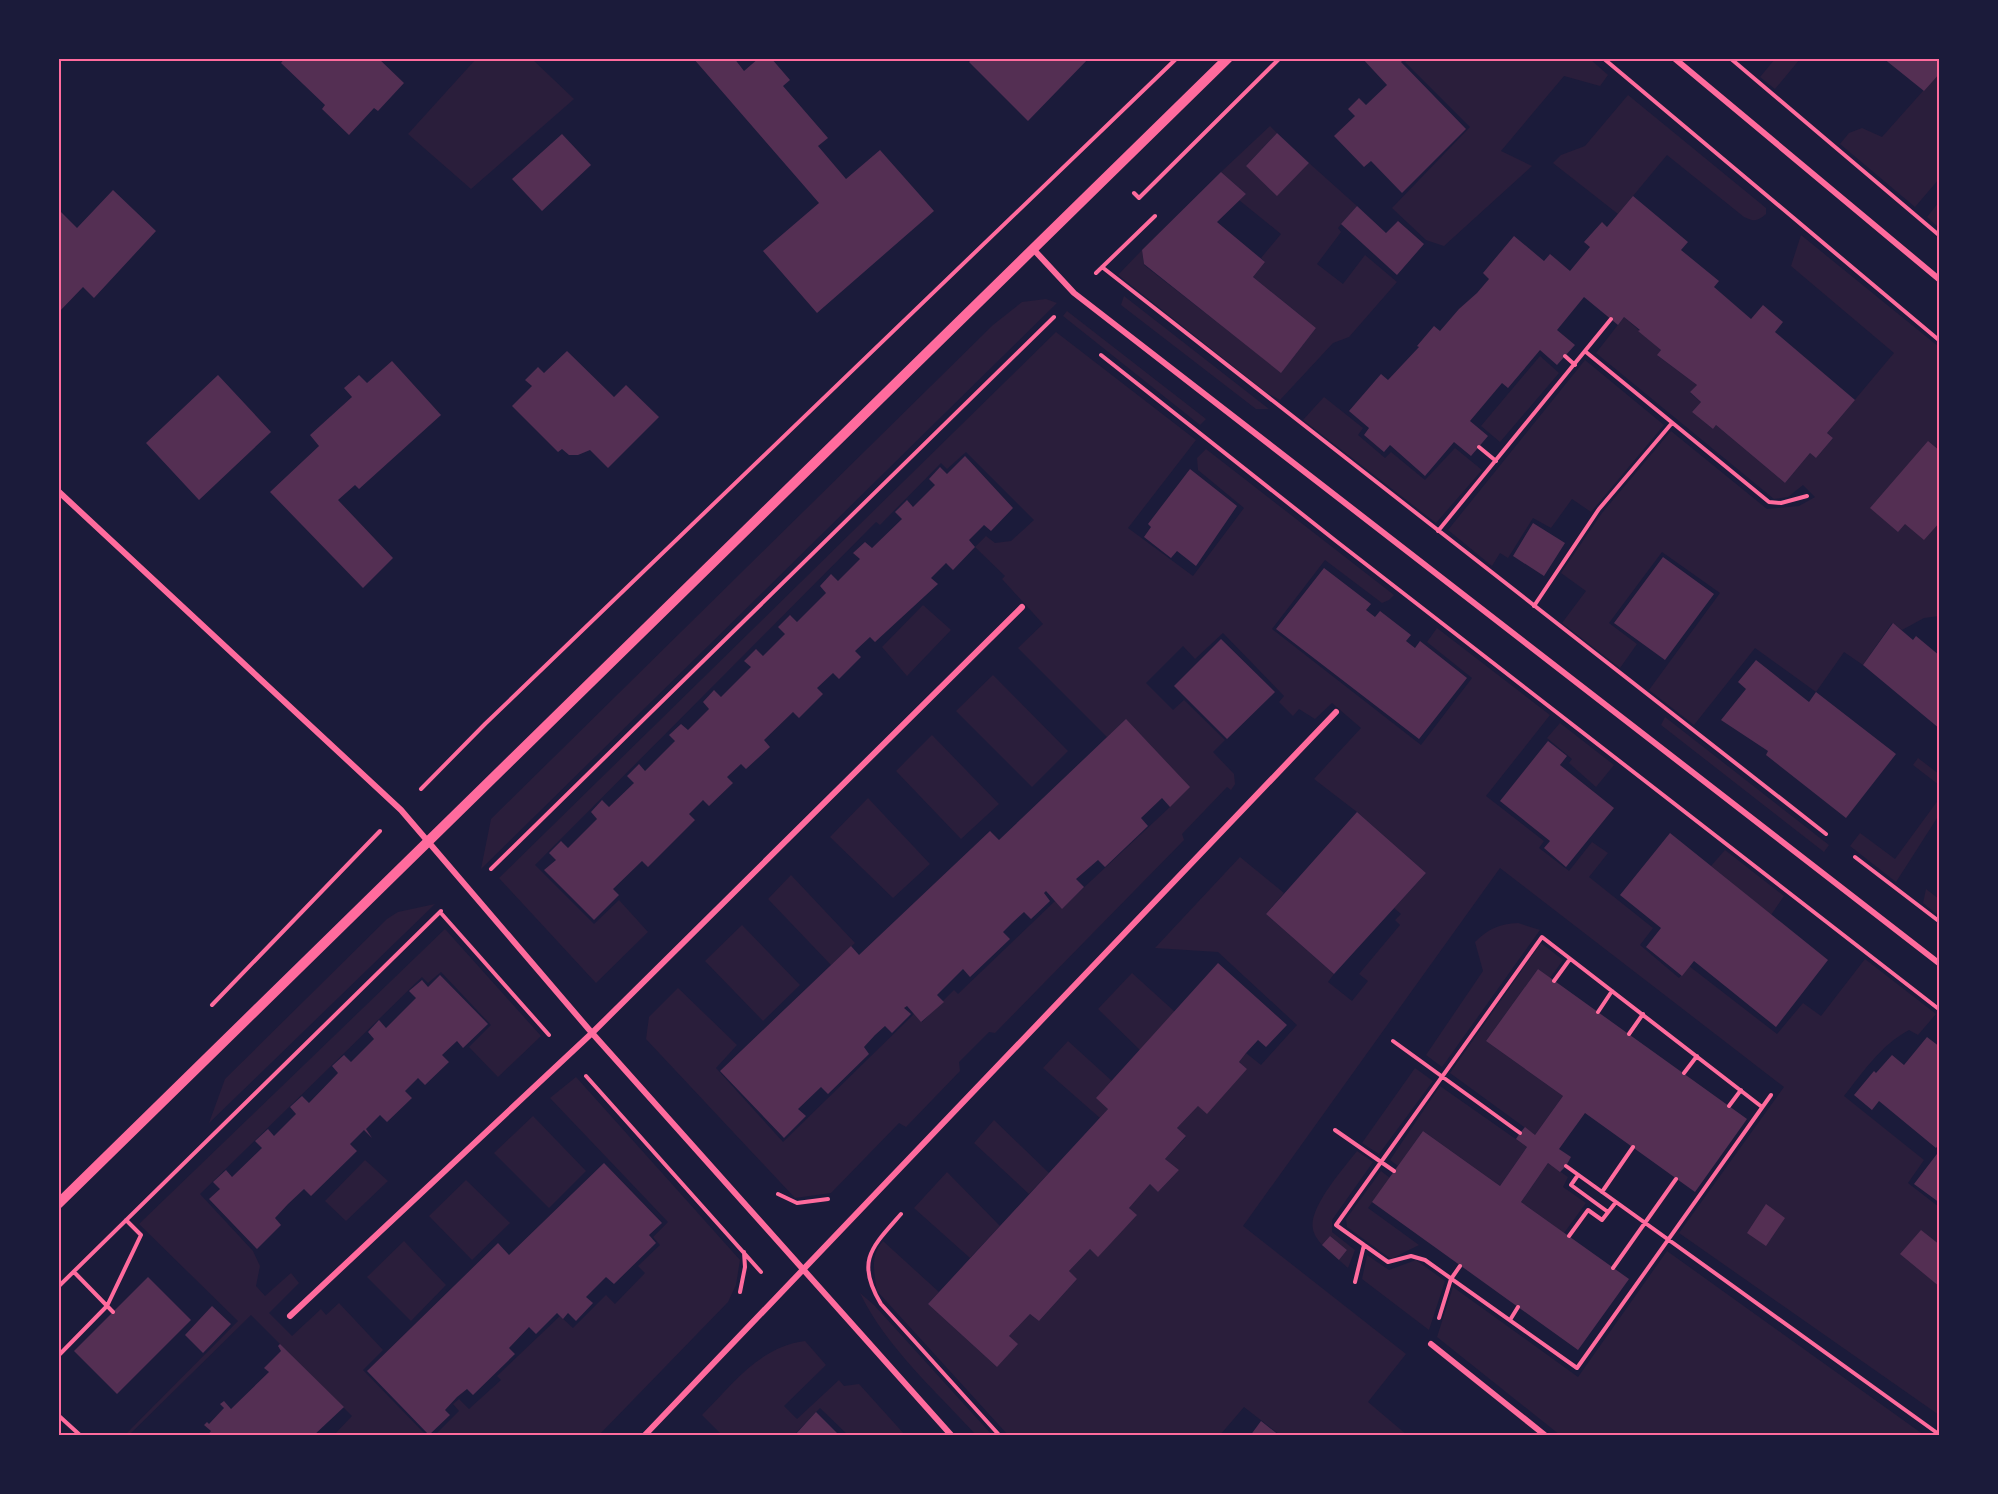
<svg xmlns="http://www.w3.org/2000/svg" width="1998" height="1494" viewBox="0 0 1998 1494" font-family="Cabin,sans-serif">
<rect width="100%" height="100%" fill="#1b1b3a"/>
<path fill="#2a1e3b" d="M476 59H532L574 99 471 189 408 134Z
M1408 59H1590L1608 75 1600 86 1564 76 1501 151 1532 166 1444 246 1426 240 1392 208 1470 127 1405 62Z
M1775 59H1800L1775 89 1760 77Z
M1939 73V179L1915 207 1840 144 1849 133 1862 128 1882 137Z
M1628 95 1766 208V214C1758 221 1754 222 1744 217L1667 155 1618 214 1553 163 1561 155 1585 146Z
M1270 126 1277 133 1246 166 1277 195 1309 163 1357 206 1338 228 1341 232 1317 264 1343 284 1365 255 1397 282 1349 337 1333 343 1280 400 1267 393 1118 275 1142 250 1144 265 1281 372 1316 328 1253 277 1265 262 1261 258 1281 234 1239 200 1246 194 1221 172Z
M1939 202V228L1927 217Z
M1801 235 1939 347V616L1924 618 1902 630 1892 623 1863 665 1844 652 1816 692 1755 648 1694 725 1649 690 1720 593 1662 552 1609 623 1637 644 1620 668 1562 623 1586 591 1561 573 1602 513 1671 431 1767 509 1799 506 1815 497 1803 485 1788 497 1774 499 1596 353 1624 317 1661 350 1658 356 1697 385 1690 393 1701 402 1692 412 1713 429 1716 425 1785 483 1810 453 1816 458 1833 438 1827 433 1894 353 1791 266Z
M1124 296 1269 409H1256L1121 305Z
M1046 299 1057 303 481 869 491 819 993 325 1022 302Z
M1067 311 1206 419 1200 425 1063 316Z
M1056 332 1196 440 1128 528 1193 576 1244 508 1198 470 1197 458 1206 449 1394 595 1389 600 1382 603 1325 560 1272 629 1421 745 1472 678 1427 642 1437 628 1550 715 1486 796 1544 841 1539 848 1569 871 1592 842 1608 853 1589 877 1653 928 1640 945 1679 978 1689 966 1777 1034 1803 1003 1821 1016 1865 959 1936 1014 1918 1035 1909 1030C1881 1045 1863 1072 1844 1096L1924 1160 1908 1183 1939 1207V1415L1679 1233 1784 1087 1500 868 1243 1226 1406 1354 1368 1402 1407 1435H1280L1244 1407 1220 1435H1008L877 1291C874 1271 870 1256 883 1241L939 1292 928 1304 997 1367 1009 1336 1030 1314 1039 1321 1077 1279 1069 1271 1090 1249 1098 1256 1136 1216 1129 1208 1150 1184 1158 1192 1179 1170 1165 1159 1186 1137 1177 1128 1198 1106 1247 1069 1239 1062 1246 1053 1261 1065 1297 1025 1218 952 1155 948 1240 857 1284 893 1266 914 1334 974 1328 982 1352 1001 1368 981 1359 974 1400 925 1395 920 1401 914 1394 908 1426 873 1357 812 1314 779 1361 728 1332 703 1315 719 1299 709 1293 716 1279 702 1284 696 1223 633 1195 659 1183 646 1146 683 1173 710 1184 700 1225 740 1213 752 1234 774 1235 784 1231 790 1227 787 1182 834 1184 840 995 1033 989 1032 959 1062 960 1071 906 1127 899 1123 831 1193 795 1198 646 1039 649 1017 678 988 737 1045 716 1068 783 1142 914 1014 922 1022 954 990 958 994 1055 901 1062 908 1170 807 1126 720 1107 737 1018 648 1043 624 1002 579 1005 576 975 547 986 536 995 543 1011 541 1034 520 966 452 947 469 941 463 880 525 876 522 535 865 594 924 619 900 648 932 596 983 499 878Z
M1540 356 1559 373 1500 442 1481 426Z
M1585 360 1664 425 1591 512 1572 499 1551 528 1533 518 1508 558 1500 553 1492 566 1448 530Z
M1324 397 1363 428 1358 435 1385 458 1391 452 1425 480 1455 448 1482 470 1436 523 1303 420Z
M923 605 951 630 907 676 882 647Z
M993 675 1068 751 1032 787 956 711Z
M1665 717 1829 845 1824 852 1661 725Z
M1560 723 1614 765 1596 787 1569 763 1572 759 1547 738Z
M932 735 999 804 961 839 896 771Z
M1918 758 1939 774V785L1913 765Z
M868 798 930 864 893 898 830 837Z
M1939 799V815L1896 882 1850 846 1860 833 1895 859Z
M1725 850 1784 896 1771 915 1711 866Z
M791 875 855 943 831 965 768 899Z
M1926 889 1939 899V916L1923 903Z
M435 904 209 1123 225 1079 387 919 398 912Z
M1518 923 1540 930 1442 1067 1426 1055 1483 971 1475 942C1488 929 1499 924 1518 923Z
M742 925 800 985 763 1021 705 961Z
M445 929 541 1036 498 1077 469 1047 491 1025 441 972 428 983 422 977 200 1194 253 1251 260 1266 256 1286 265 1296 291 1273 299 1283 269 1313 292 1336 321 1309 326 1315 339 1303 383 1350 363 1370 426 1435H334L352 1416 251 1315 129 1435 124 1436 238 1321 139 1224Z
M1541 943 1563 960 1550 978 1538 969 1486 1041 1563 1096 1535 1135 1450 1073Z
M1132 973 1175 1012 1140 1050 1098 1009Z
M1068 1041 1112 1081 1108 1109 1100 1118 1043 1068Z
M1415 1068 1433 1081 1379 1154 1362 1143Z
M576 1077 740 1260 736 1285 728 1302 599 1435 434 1436 459 1411 453 1404 459 1399 469 1409 501 1380 497 1376 560 1316 573 1328 606 1295 615 1304 645 1273 638 1266 660 1245 653 1237 668 1222 550 1098Z
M1440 1086 1527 1147 1500 1186 1423 1131 1398 1166 1390 1160Z
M533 1116 586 1171 549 1208 494 1153Z
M994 1120 1049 1173 1029 1194 974 1143Z
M1357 1151 1373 1162 1332 1220V1232L1355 1250 1348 1268 1339 1260 1347 1250 1330 1236 1322 1245C1318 1240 1314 1235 1313 1229 1308 1208 1344 1168 1357 1151Z
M365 1160 388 1181 346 1221 325 1201Z
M1548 1163 1568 1177 1563 1187 1586 1203 1564 1233 1521 1202Z
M1381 1171 1390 1178 1368 1208 1419 1245 1391 1259 1347 1227 1346 1219Z
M947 1172 1000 1226 970 1258 914 1208Z
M466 1180 510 1223 472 1260 429 1216Z
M404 1241 446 1285 411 1321 367 1277Z
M1667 1251 1924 1435H1560L1437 1337 1453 1287 1578 1377Z
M1367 1255 1389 1270 1416 1260 1445 1281 1429 1330 1362 1279Z
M860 1293 874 1305 992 1435H976C936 1391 886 1347 860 1293Z
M805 1341 826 1365 784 1406 797 1419 839 1380 844 1386 859 1384 905 1435H848L820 1408 794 1435H722L702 1415C733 1384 759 1347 805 1341Z"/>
<path fill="#542f53" d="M285 58H378L404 83 378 111 374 108 349 135 322 109 325 105 281 63Z
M693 58H734L744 71 759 58H771L790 80 783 86 828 138 818 146 846 179 880 150 934 211 817 313 763 251 819 203Z
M973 58H1089L1028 121 969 62Z
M1362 58H1405L1401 62 1466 129 1402 193 1371 161 1364 167 1334 136 1355 116 1348 109 1359 98 1366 105 1387 85Z
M1883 58H1940V73L1924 91Z
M1277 133 1309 163 1277 196 1246 166Z
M562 134 591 165 542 211 512 179Z
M1221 172 1246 194 1217 222 1265 262 1253 277 1316 328 1281 373 1144 264 1142 250Z
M113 190 156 231 94 298 83 287 58 313V209L77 228Z
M1633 196 1688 242 1681 250 1719 281 1714 287 1751 319 1763 305 1783 322 1775 332 1855 400 1827 433 1833 438 1816 458 1810 453 1785 483 1716 425 1713 429 1692 412 1701 402 1690 392 1697 385 1657 355 1661 350 1638 331 1640 330 1624 317 1618 325 1584 297 1557 330 1575 345 1565 356 1557 365 1540 350 1508 388 1502 383 1470 421 1488 436 1471 456 1454 442 1425 476 1390 445 1384 452 1364 435 1369 428 1349 411 1381 374 1388 380 1419 347 1417 346 1434 326 1440 331 1459 309 1477 293 1489 279 1483 273 1514 236 1544 261 1550 254 1570 271 1590 247 1584 242 1602 222 1607 227Z
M1357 206 1386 233 1398 221 1424 244 1397 275 1341 224Z
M567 351 614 397 626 385 659 417 608 468 590 450 578 455H569L562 449 558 452 512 406 532 386 525 380 538 367 544 373Z
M392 361 441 415 359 489 355 485 338 500 393 558 363 588 270 492 319 446 310 435 352 397 344 388 359 375 367 383Z
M218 375 271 432 199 500 146 443Z
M1928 441 1940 451V522L1924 540 1905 524 1898 532 1870 508Z
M965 456 1013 508 991 531 984 525 969 540 975 547 953 570 946 563 931 578 938 584 875 642 870 637 855 651 861 657 839 679 833 673 817 688 823 694 799 718 793 712 764 740 770 747 746 769 741 764 727 777 733 783 709 806 703 800 689 814 695 820 648 867 642 861 613 889 619 895 594 920 544 870 556 860 549 853 561 841 568 848 597 819 591 812 602 800 609 807 634 783 627 776 639 764 645 771 675 741 669 735 681 724 688 730 709 709 703 702 714 690 721 697 751 667 744 661 756 649 763 656 785 634 778 627 790 615 797 622 826 593 820 586 831 574 838 581 860 559 853 553 865 542 872 548 902 519 895 512 907 500 913 507 935 485 929 479 940 467 947 474Z
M1190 469 1237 506 1196 566 1177 551 1171 558 1144 537 1151 527 1148 524Z
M1533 523 1565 543 1544 576 1513 556Z
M1663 557 1714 594 1665 660 1614 623Z
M1324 568 1371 604 1366 610 1375 617 1380 611 1411 635 1406 641 1415 648 1420 641 1467 678 1419 739 1276 629Z
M1893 623 1913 640 1916 636 1940 656V729L1863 665Z
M1221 639 1275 692 1227 739 1174 686Z
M1756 660 1809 702 1816 692 1896 754 1846 818 1766 755 1768 751 1721 720 1746 689 1738 682Z
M1126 719 1190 787 1170 807 1162 798 1141 818 1148 826 1105 867 1098 860 1076 879 1084 887 1062 909 1046 891 1044 893 1050 901 1031 919 1024 912 1012 923 1003 932 1010 939 970 977 963 969 937 995 944 1002 921 1022 907 1006 904 1008 911 1014 892 1033 885 1026 875 1035 864 1047 869 1054 828 1094 821 1087 798 1109 806 1116 784 1138 720 1071 851 946 859 955 990 831 999 840Z
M1548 741 1567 756 1560 765 1614 808 1566 867 1544 848 1550 841 1500 801Z
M1357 812 1426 873 1334 974 1266 914Z
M1670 833 1828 960 1776 1027 1694 961 1682 976 1646 947 1661 928 1620 895Z
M1218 963 1287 1025 1266 1047 1258 1040 1246 1053 1239 1062 1247 1069 1207 1114 1198 1106 1177 1128 1186 1136 1165 1159 1179 1170 1158 1192 1150 1184 1129 1208 1137 1215 1098 1257 1090 1249 1069 1271 1077 1279 1039 1321 1030 1314 1009 1336 1018 1344 997 1367 928 1304 1108 1109 1096 1098Z
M1538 969 1747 1119 1695 1192 1585 1113 1559 1149 1571 1157 1566 1166 1560 1172 1548 1163 1521 1202 1629 1279 1578 1350 1372 1202 1423 1131 1500 1186 1527 1147 1516 1139 1520 1133 1525 1127 1535 1135 1563 1096 1486 1041Z
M440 975 488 1024 463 1048 457 1041 442 1055 449 1062 425 1085 418 1078 405 1091 412 1098 387 1122 380 1115 366 1129 372 1138 364 1130 350 1144 357 1151 311 1196 304 1189 288 1204 275 1218 281 1225 257 1249 209 1199 220 1189 213 1182 226 1170 232 1177 262 1148 255 1141 268 1129 274 1136 296 1114 290 1107 302 1096 309 1103 338 1073 332 1066 344 1055 351 1062 374 1039 368 1032 379 1020 386 1028 416 998 409 991 422 980 428 987Z
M1927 1037 1940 1047V1143L1936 1148 1879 1101 1872 1110 1854 1095 1874 1071 1876 1073 1892 1055 1904 1065Z
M1940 1150V1203L1914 1184Z
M604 1163 662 1223 649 1235 656 1243 614 1284 606 1277 586 1297 593 1303 576 1321 568 1313 563 1319 557 1313 536 1334 529 1327 509 1348 515 1354 473 1395 467 1389 457 1397 445 1410 450 1415 429 1435 367 1371 498 1243 509 1255Z
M1766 1204 1785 1218 1766 1246 1747 1233Z
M1921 1230 1940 1245V1287L1900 1254Z
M1330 1236 1347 1250 1339 1260 1322 1245Z
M148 1277 191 1320 117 1394 74 1351Z
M212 1306 231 1324 203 1353 185 1335Z
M280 1344 344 1407 313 1436H207L211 1431 204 1425 207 1422 209 1424 224 1408 220 1404 224 1401 231 1409 269 1372 264 1368 281 1351 278 1346Z
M816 1412 840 1436H794Z
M1261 1421 1280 1436H1250Z"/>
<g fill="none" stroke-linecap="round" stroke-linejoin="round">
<path stroke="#ff6b9d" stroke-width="4" d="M1603 58 1940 341
M1730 58 1940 236
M1134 193 1139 198 1280 58
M1102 267 1826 834
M1096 273 1155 216
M1586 352 1769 502 1781 503 1807 496
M1101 355 1336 541 1940 1010
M1565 356 1575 365
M1479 447 1496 461
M1438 531 1611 319
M1534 606 1599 509 1672 423
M421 789 485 724 1177 58
M1855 857 1940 922
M491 869 1054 317
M440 912 549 1035
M1554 981 1570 959
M212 1005 380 831
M1598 1012 1612 991
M1629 1034 1643 1014
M1393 1041 1520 1133
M1684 1073 1697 1056
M586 1076 761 1272
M1729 1106 1741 1090
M1762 1107 1542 937 1336 1225 1388 1262 1411 1256 1425 1260 1577 1368 1771 1095
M1335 1130 1394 1171
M1566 1166 1940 1435
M1578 1175 1571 1185 1608 1212
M1602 1192 1633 1147
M778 1194 797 1203 828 1199
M901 1214C872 1247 855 1261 881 1304L1000 1436
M1569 1236 1588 1210 1602 1220 1616 1202
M1613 1268 1676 1179
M74 1272 113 1312
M1355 1282 1364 1245
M58 1287 441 911
M740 1292 745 1267 744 1252
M1439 1318 1451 1279 1460 1266
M1510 1320 1518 1307
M60 1354 107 1306 141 1235 126 1220
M58 1415 81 1436"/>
<path stroke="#ff6b9d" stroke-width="6" d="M1674 58 1940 280
M1035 251 1074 293 1940 964
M58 491 401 810 592 1033 952 1436
M290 1316 592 1033 1022 607
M1431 1344 1546 1436
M644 1436 1336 712"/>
<path stroke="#ff6b9d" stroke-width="10" d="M58 1204 1228 58"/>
</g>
<rect width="1998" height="1494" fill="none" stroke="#1b1b3a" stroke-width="120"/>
<rect x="60" y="60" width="1878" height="1374" fill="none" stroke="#ff6b9d" stroke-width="2"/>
</svg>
